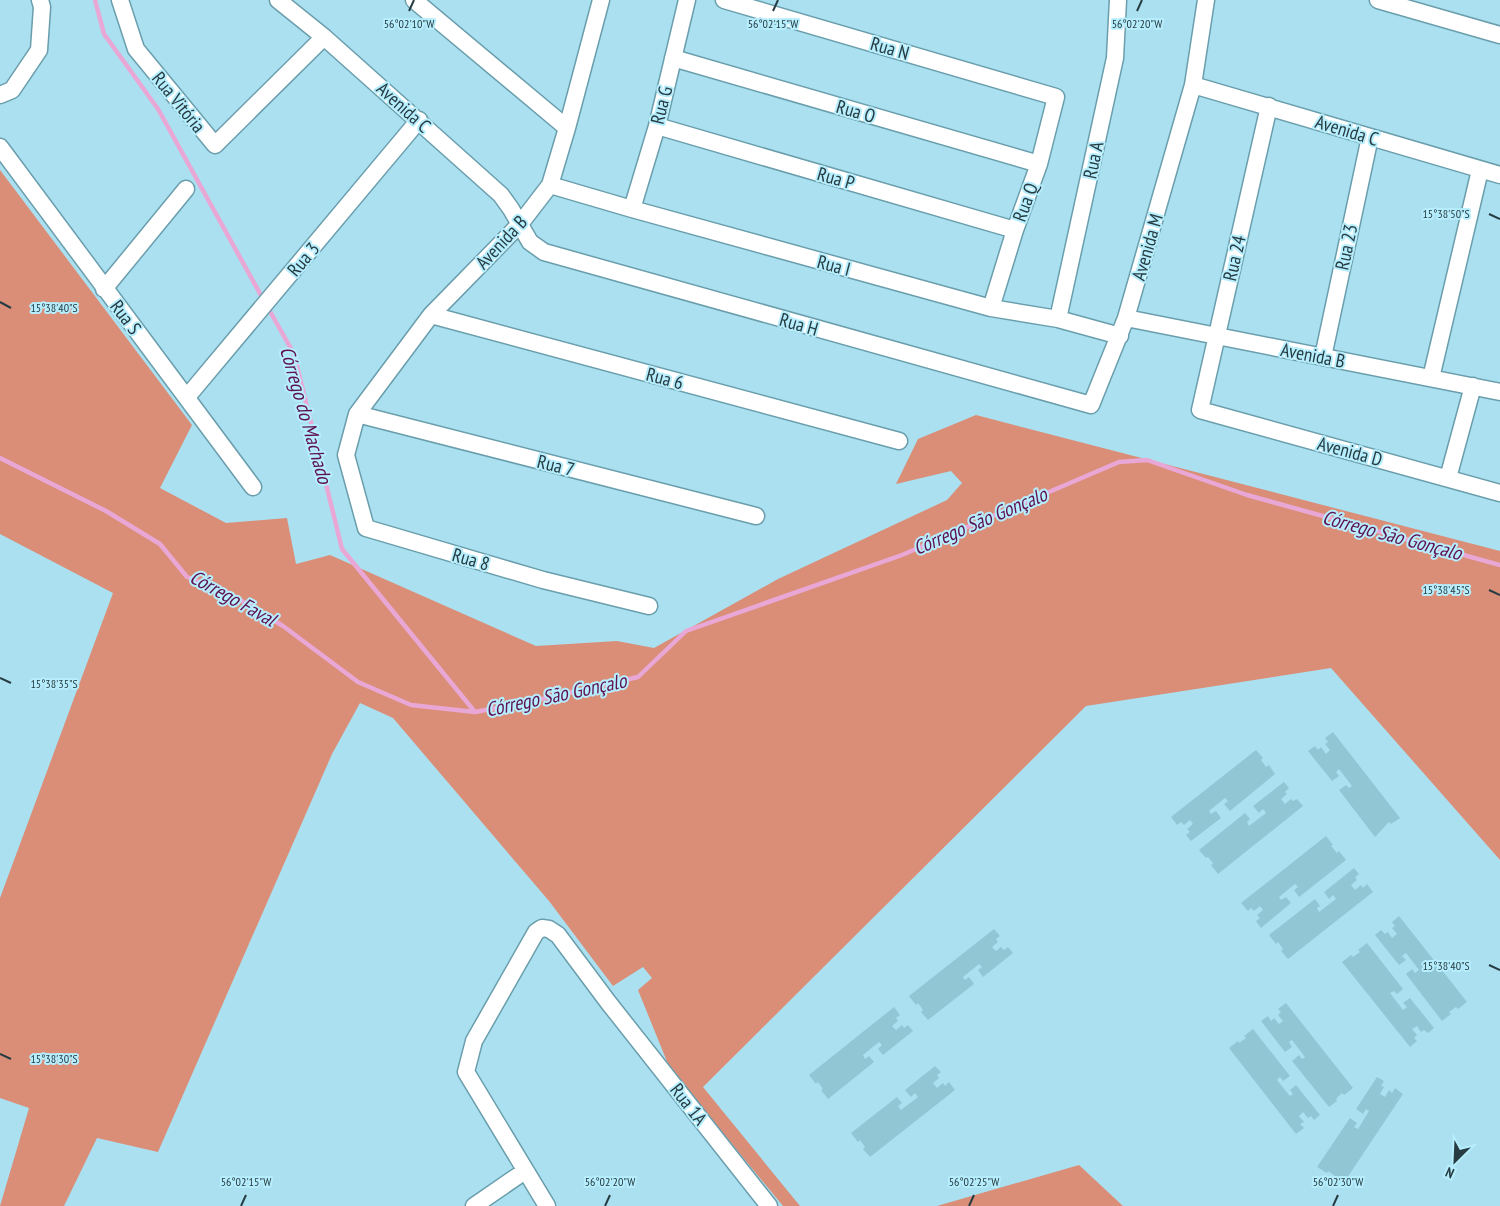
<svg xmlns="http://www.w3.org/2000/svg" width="1500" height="1206" viewBox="0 0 1500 1206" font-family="'PT Sans Narrow',sans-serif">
<rect width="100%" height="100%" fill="#abe0f0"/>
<path fill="#da8e78" d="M0 170 192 425 160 488 226 523 287 518 296 564 330 555 536 646 617 641 654 648 778 579 947 500 962 483 951 471 896 484 918 439 976 415 1500 551V860L1331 668 1086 706 703 1087 800 1206H783L670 1069 638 990 652 978 643 967 613 986 549 901 393 718 360 703 332 754 158 1152 97 1138 64 1206H0L29 1108 0 1098V898L113 593 0 534Z
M1079 1165 1123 1206H937Z"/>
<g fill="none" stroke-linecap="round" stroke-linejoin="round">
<path stroke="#e9a7d6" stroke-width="4.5" d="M95 0 104 34 158 109 263 299
M267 306 294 354 342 549 475 712
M0 458 106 511 160 544 187 577 225 591 283 626 358 682 411 705 475 712 533 701 638 677 686 631 902 555 1119 462 1147 460 1247 495 1500 565"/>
</g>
<path fill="#91c6d5" d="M1333 732 1400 818 1391 824 1389 822 1375 837 1339 790 1346 785 1349 788 1352 786 1339 769 1336 772 1339 776 1332 781 1308 751 1315 746 1318 750 1321 747 1326 754 1330 750 1325 744 1328 742 1325 738Z
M1256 750 1263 758 1261 760 1266 767 1269 765 1275 774 1230 811 1224 804 1228 801 1225 798 1209 811 1211 814 1216 811 1221 818 1191 841 1186 835 1190 832 1187 829 1193 824 1190 820 1184 825 1181 822 1177 825 1171 817Z
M1284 782 1289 788 1285 792 1287 794 1281 799 1285 804 1291 799 1293 801 1297 799 1303 806 1218 874 1211 865 1213 863 1208 857 1206 858 1199 850 1245 813 1250 819 1247 822 1249 826 1266 813 1263 809 1259 813 1253 806Z
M1326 836 1333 845 1331 846 1337 853 1339 851 1346 860 1299 897 1294 890 1298 887 1295 884 1279 897 1281 900 1286 897 1291 903 1261 928 1256 921 1260 918 1257 915 1263 910 1260 906 1254 911 1251 908 1248 911 1241 903Z
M1354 868 1359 874 1355 877 1357 880 1351 885 1355 890 1361 885 1363 888 1367 884 1373 892 1288 959 1281 951 1283 949 1278 942 1276 944 1269 935 1315 899 1320 906 1317 908 1319 912 1336 899 1333 895 1329 899 1324 892Z
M1399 916 1467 1002 1458 1009 1456 1007 1449 1012 1451 1014 1442 1021 1406 974 1412 969 1415 973 1419 970 1406 953 1402 956 1406 960 1399 965 1375 935 1381 930 1385 934 1388 932 1392 938 1397 934 1392 928 1395 926 1392 922Z
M994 929 1000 936 996 939 998 942 992 947 996 951 1001 947 1004 950 1008 947 1013 953 983 977 978 970 982 967 979 964 963 977 965 980 969 977 974 984 928 1020 921 1012 923 1010 918 1003 916 1005 909 996Z
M1367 943 1403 989 1397 994 1394 991 1390 993 1403 1010 1407 1007 1403 1003 1410 998 1434 1028 1428 1033 1424 1030 1421 1032 1417 1026 1412 1029 1417 1035 1414 1038 1417 1041 1410 1047 1342 962 1351 955 1353 957 1360 952 1358 950Z
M1286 1003 1353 1088 1344 1095 1342 1093 1336 1099 1337 1101 1329 1107 1292 1061 1299 1055 1302 1059 1305 1057 1292 1040 1289 1042 1292 1047 1285 1052 1261 1021 1268 1016 1271 1021 1274 1018 1279 1024 1283 1021 1278 1015 1281 1012 1278 1009Z
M894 1007 900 1015 896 1018 898 1021 892 1026 896 1030 902 1025 904 1028 908 1025 913 1031 883 1055 878 1049 882 1045 879 1042 863 1055 865 1059 869 1056 874 1062 828 1099 821 1090 823 1089 818 1082 816 1084 809 1075Z
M1253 1029 1290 1076 1283 1081 1280 1077 1277 1080 1290 1096 1293 1094 1290 1090 1296 1085 1320 1115 1314 1120 1311 1116 1308 1118 1303 1112 1299 1116 1304 1122 1300 1124 1304 1128 1296 1134 1229 1048 1238 1041 1239 1043 1246 1038 1244 1036Z
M935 1066 941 1072 937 1075 939 1078 933 1083 937 1088 943 1083 945 1086 949 1082 955 1090 870 1157 863 1149 865 1147 860 1140 858 1142 851 1133 897 1097 902 1103 898 1106 901 1110 918 1097 915 1093 911 1097 905 1090Z
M1377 1077 1384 1081 1381 1086 1384 1087 1380 1094 1385 1097 1389 1090 1392 1093 1395 1088 1403 1094 1343 1184 1334 1178 1335 1176 1328 1171 1327 1173 1317 1167 1350 1118 1357 1123 1354 1127 1358 1129 1369 1111 1366 1109 1363 1114 1356 1109Z"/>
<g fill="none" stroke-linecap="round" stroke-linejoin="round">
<g stroke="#6a9eac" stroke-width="19">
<path id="minor" d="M120 0 136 49 215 145 324 37
M278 0 324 37 501 195 511 209 530 242 544 252 1091 405 1126 318 1193 85 1206 0
M414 0 567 128
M601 0 567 128 550 185 520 224 431 315 357 414 346 455 366 528 543 580 649 606
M724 0 1056 97 1039 164 1015 230 991 308
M1378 0 1500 35
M673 58 1039 164
M1193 85 1500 175
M0 95 12 90 39 50 42 7 40 0
M1269 106 1200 410 1500 493
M657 126 1015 230
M0 147 253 487
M550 185 632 209 991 308 1058 319 1120 336
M632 209 657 126 687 0
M104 289 186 189
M431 315 899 441
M1126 318 1500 392
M1058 319 1115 58 1118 0
M1323 357 1370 137
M1431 378 1480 170
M187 397 419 120
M357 414 756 516
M1448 478 1473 386
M474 1206 525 1171
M547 1206 466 1072 474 1041 536 932 542 928 549 929 558 935 608 1002 769 1206"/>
</g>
<use href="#minor" stroke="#fff" stroke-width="16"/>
</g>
<path fill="none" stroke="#263c42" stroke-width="2" d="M409 11 414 0M773 11 778 0M1137 11 1142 0M1489 214 1500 219M0 302 11 308M1489 590 1500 595M0 678 11 683M1489 965 1500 970M0 1054 11 1059M241 1206 246 1195M605 1206 610 1195M969 1206 974 1195M1333 1206 1338 1195"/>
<g text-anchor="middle" stroke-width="4" stroke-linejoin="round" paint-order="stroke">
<g font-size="19" fill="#263c42" stroke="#b7eefd">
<text transform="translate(890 48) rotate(16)" y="7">Rua N</text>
<text transform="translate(179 102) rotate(51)" y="7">Rua Vitória</text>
<text transform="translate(661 105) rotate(-76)" y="7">Rua G</text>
<text transform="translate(404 107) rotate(42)" y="7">Avenida C</text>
<text transform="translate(856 111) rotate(16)" y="7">Rua O</text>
<text transform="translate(1347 130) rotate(17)" y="7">Avenida C</text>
<text transform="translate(1093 160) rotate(-78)" y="7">Rua A</text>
<text transform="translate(836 178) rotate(16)" y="7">Rua P</text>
<text transform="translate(1025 202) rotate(-70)" y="7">Rua Q</text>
<text transform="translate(501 242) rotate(-47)" y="7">Avenida B</text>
<text transform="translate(1147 247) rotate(-74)" y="7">Avenida M</text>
<text transform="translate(1346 247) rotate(-78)" y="7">Rua 23</text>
<text transform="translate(1234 258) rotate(-77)" y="7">Rua 24</text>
<text transform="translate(303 259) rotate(-50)" y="7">Rua 3</text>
<text transform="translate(834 265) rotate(15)" y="7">Rua I</text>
<text transform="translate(126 317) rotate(53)" y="7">Rua S</text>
<text transform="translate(799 324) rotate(16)" y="7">Rua H</text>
<text transform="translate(1313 355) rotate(11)" y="7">Avenida B</text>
<text transform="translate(665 378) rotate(15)" y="7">Rua 6</text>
<text transform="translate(1350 451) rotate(15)" y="7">Avenida D</text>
<text transform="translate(556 465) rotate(14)" y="7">Rua 7</text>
<text transform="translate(471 559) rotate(16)" y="7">Rua 8</text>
<text transform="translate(689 1104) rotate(52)" y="7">Rua 1A</text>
</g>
<g font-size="20" font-style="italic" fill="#5e124f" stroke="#b7eefd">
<text transform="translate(306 415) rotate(74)" y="7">Córrego do Machado</text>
<text transform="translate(980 521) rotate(-23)" y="7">Córrego São Gonçalo</text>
<text transform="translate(1392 535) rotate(15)" y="7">Córrego São Gonçalo</text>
<text transform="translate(233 598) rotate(29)" y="7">Córrego Faval</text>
<text transform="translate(556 695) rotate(-12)" y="7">Córrego São Gonçalo</text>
</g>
</g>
<g font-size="12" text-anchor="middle" fill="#263c42" stroke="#b7eefd" stroke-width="4" stroke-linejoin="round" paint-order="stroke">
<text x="409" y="28">56°02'10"W</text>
<text x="773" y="28">56°02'15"W</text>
<text x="1137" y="28">56°02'20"W</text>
<text x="1446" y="218">15°38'50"S</text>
<text x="54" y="312">15°38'40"S</text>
<text x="1446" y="594">15°38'45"S</text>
<text x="54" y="688">15°38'35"S</text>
<text x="1446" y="970">15°38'40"S</text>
<text x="54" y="1063">15°38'30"S</text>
<text x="246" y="1186">56°02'15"W</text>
<text x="610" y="1186">56°02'20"W</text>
<text x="974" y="1186">56°02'25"W</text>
<text x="1338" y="1186">56°02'30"W</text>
</g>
<g transform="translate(1455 1161) rotate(204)" stroke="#b7eefd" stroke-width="4" paint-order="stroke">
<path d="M0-4L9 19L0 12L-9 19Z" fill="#263c42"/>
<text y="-8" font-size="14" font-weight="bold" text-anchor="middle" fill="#263c42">N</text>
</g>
</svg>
